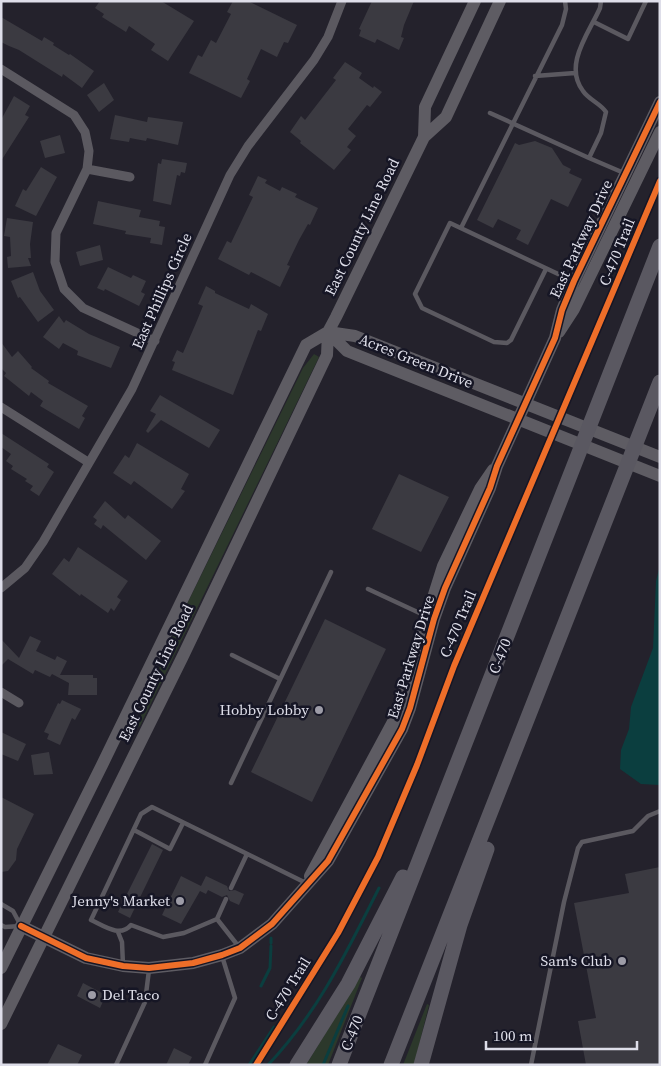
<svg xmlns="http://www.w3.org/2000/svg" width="661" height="1066" viewBox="0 0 661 1066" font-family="'Source Serif 4',serif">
<rect width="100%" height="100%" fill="#24222c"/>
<path fill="#2c382b" d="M314 354 319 357 140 726 137 728V721L185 608 303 368Z
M360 977 362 978 328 1065H306Z
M427 1004 429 1005 414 1065H403Z"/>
<path fill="#0b3e3f" d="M660 565V785H659L641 784 620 769 621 750 629 729 631 707 653 648 656 581Z"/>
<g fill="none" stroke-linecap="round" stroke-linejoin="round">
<path stroke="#0b3e3f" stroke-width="3" d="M271 943V938
M261 986 270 968 271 946
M249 1065 274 1027
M268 1065C319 1011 346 953 379 888
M323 1065 348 1006"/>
</g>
<path fill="#3b3a41" d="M100 1H161L194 21 168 61 151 50 155 44 129 26 126 32 102 17 104 14 95 8Z
M233 1H248L297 25 288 43 284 42 277 57 261 49 247 79 250 81 241 98 189 73 198 55 202 57 211 40 216 43 231 14 227 12Z
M372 1H414L404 25 401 37 404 38 399 50 377 39 375 43 359 36 361 30 359 29Z
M1 17 42 41 44 37 54 43 53 45 69 55 70 54 94 71 82 88 63 74 62 77 19 50 9 46 1 42Z
M345 62 362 73 359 78 373 88 374 86 382 92 370 107 367 105 348 129 356 136 347 147 351 150 334 170 300 143 301 141 290 132 301 116 305 120 336 80 333 78Z
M104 83 114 100 99 112 87 95Z
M14 96 30 106 25 115 29 117 1 161V120Z
M115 115 147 122 148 117 183 122 178 145 147 138 146 141 130 138 129 142 110 139Z
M60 135 65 153 45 158 40 141Z
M535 141 552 148 563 165 571 169 569 173 582 179 568 207 551 199 528 245 516 239 521 230 498 219 493 228 477 220 515 143 519 145Z
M162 159 187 163 185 173 181 172 180 176 177 175 171 205 153 201 158 163 161 164Z
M41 167 57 177 36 216 15 206 23 189 26 191Z
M258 176 267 180 265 183 280 191 282 187 297 194 295 197 318 208 310 225 308 224 299 240 287 265 290 266 280 287 251 272 249 275 218 259 227 241 231 243 253 197 249 195Z
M98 201 141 210 139 217 160 221 159 226 165 227 162 245 150 243 151 238 125 234 126 231 93 224Z
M7 218 33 222 30 244 31 258H28L31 266 8 268 7 257 11 256 10 237 4 236Z
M100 245 103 260 80 266 76 252Z
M108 267 131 278 133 275 146 281 141 292 145 294 139 306 105 289 104 291 97 288Z
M33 272 40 291 54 310 38 322 20 297 18 298 11 281Z
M206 286 215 291V293L249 309 251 304 268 314 261 331 258 330 233 395 172 370 175 362 172 361 177 350 183 353 196 323 203 306 198 304Z
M59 316 64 323 66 320 89 334 120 347 111 368 77 355 78 351 63 343 59 349 43 337Z
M1 342 12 357 18 351 32 367 31 368 49 381 48 383 88 406 82 416 85 418 79 429 40 406 43 401 31 392 29 396 4 376 6 373 1 368Z
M160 395 220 430 209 448 161 420 148 433 146 431 156 414 150 411Z
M1 433 49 464 47 467 54 472 39 496 30 490 33 486 25 481 27 479 11 469 13 466 6 461 11 454 1 447Z
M137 443 189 474 181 489 185 491 172 509 134 481 131 485 113 473 125 455 129 458Z
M399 474 449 497 421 552 372 529Z
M105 501 125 519 128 515 161 541 146 560 103 525 101 529 94 524 97 520 93 517Z
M78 547 128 581 117 597 121 600 114 611 111 608 108 613 81 594 80 596 52 574 64 558 69 562Z
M325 619 386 649 312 802 251 772Z
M30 636 41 641 36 651 55 660 57 656 67 661 60 675H93V678H97V695H68L69 683 52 674 50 677 35 670 33 674 8 659 1 666V639L19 658Z
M62 700 81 709 75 720 72 718 60 745 47 739 49 734 44 732 58 703 60 704Z
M1 732 26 744 18 761 1 754Z
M49 752 53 774 34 775 31 755Z
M1 797 34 814 17 849 16 860 8 871 1 872Z
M152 844 163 850 130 918 118 912Z
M660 867V1065H586L578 1021 596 1018 574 903 629 893 625 874Z
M181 876 201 886 206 876 227 886 229 891 235 890 244 894 239 905 230 901 227 895 222 897 208 890 206 894 200 891 181 924 162 915Z
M83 983 106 995 100 1008 77 996Z
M58 1044 82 1055 77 1065H47Z
M174 1048 192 1057 188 1065H166Z"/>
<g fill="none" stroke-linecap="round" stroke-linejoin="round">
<path stroke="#5b5960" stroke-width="4.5" d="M601 1 600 8C589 33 563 65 583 91 589 100 600 103 606 112L601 133 589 158 624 173
M594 22 628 39 646 1
M535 76 575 73
M490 113 589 158
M461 228 562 25 566 9 565 1
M546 269 511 340 507 343 494 342 422 308 415 294 450 223 573 281
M368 589 426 616
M232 655 280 679
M231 783 331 572
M134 830 170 849 183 823
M231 888 247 854
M226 899 217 919 184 933 163 937 131 925C120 938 104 926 91 920L141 814 152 807 306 883
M1 904 13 911 21 926 5 927 1 925
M217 919 239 947
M118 932 122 942 123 965
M116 1065 145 1002 149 970
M205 1065 235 998 222 956
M531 1065 564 902 578 848 582 842 633 831 648 816 660 811"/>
<path stroke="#5b5960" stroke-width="9" d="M1 69 74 115 85 132 89 151 87 169 56 233 55 262 64 289 83 308 155 341
M87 169 130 177
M1 407 88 462
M1 588 25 568 43 542 132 389 230 175 248 146 314 60 328 37 342 1
M1 692 19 703"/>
<path stroke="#5e5c63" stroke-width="12" d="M424 137 425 107 475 1
M328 332 347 351 660 476
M328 332 355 336 660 457
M559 332 574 309 660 132
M310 876 395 718 443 566 480 489 493 470
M21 926 86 958 123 966 149 968 193 963 222 955 240 948 272 924 328 861 402 729 410 708 434 619 445 588 490 488 497 466 555 338 562 310 574 281 660 102
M1 968 103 763 306 345 328 332
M1 1024 182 658 327 355 328 332 336 317 424 137 446 117 500 1"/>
<path stroke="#5a5861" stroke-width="15" d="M297 1065 348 984 403 877
M339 1065 660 246
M391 1065 660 382
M421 1065 460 925 487 849"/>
<g stroke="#161625" stroke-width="9">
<path id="cycleway" d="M21 926 86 958 123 966 149 968 193 963 222 955 240 948 272 924 328 861 402 729 410 708 434 619 445 588 490 488 497 466 555 338 562 310 574 281 660 102
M256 1065 338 933 378 857 417 765 454 666 660 181"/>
</g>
<use href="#cycleway" stroke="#ee6e29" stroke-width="6"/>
</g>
<g fill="#9d9ca7" stroke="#161625" stroke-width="2">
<circle cx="319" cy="710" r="5"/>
<circle cx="180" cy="901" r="5"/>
<circle cx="622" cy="961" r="5"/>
<circle cx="92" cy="995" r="5"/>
</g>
<g text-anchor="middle" stroke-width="5" stroke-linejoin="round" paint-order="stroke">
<g font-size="15" fill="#dedee9" stroke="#161625">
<text transform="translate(362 227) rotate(-64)" y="5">East County Line Road</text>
<text transform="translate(581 239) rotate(-65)" y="5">East Parkway Drive</text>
<text transform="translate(617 252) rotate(-68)" y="5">C-470 Trail</text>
<text transform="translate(162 291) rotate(-66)" y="5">East Phillips Circle</text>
<text transform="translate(416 361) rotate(22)" y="5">Acres Green Drive</text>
<text transform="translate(458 624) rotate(-67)" y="5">C-470 Trail</text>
<text transform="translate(500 656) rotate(-69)" y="5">C-470</text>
<text transform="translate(411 657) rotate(-73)" y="5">East Parkway Drive</text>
<text transform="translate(156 673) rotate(-64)" y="5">East County Line Road</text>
<text transform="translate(288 989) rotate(-58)" y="5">C-470 Trail</text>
<text transform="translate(352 1033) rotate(-69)" y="5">C-470</text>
</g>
<g font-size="15" fill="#dedee9" stroke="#161625" text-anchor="end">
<text x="309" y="715">Hobby Lobby</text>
<text x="170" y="906">Jenny's Market</text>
<text x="612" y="966">Sam's Club</text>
<text x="102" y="1000" text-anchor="start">Del Taco</text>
</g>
</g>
<rect width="661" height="1066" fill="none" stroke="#dedee9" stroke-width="5"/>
<path d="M486 1041v8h151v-8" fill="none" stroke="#dedee9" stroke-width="2.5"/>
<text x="493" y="1041" font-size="15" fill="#dedee9" stroke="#161625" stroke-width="4" paint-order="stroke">100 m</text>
</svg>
